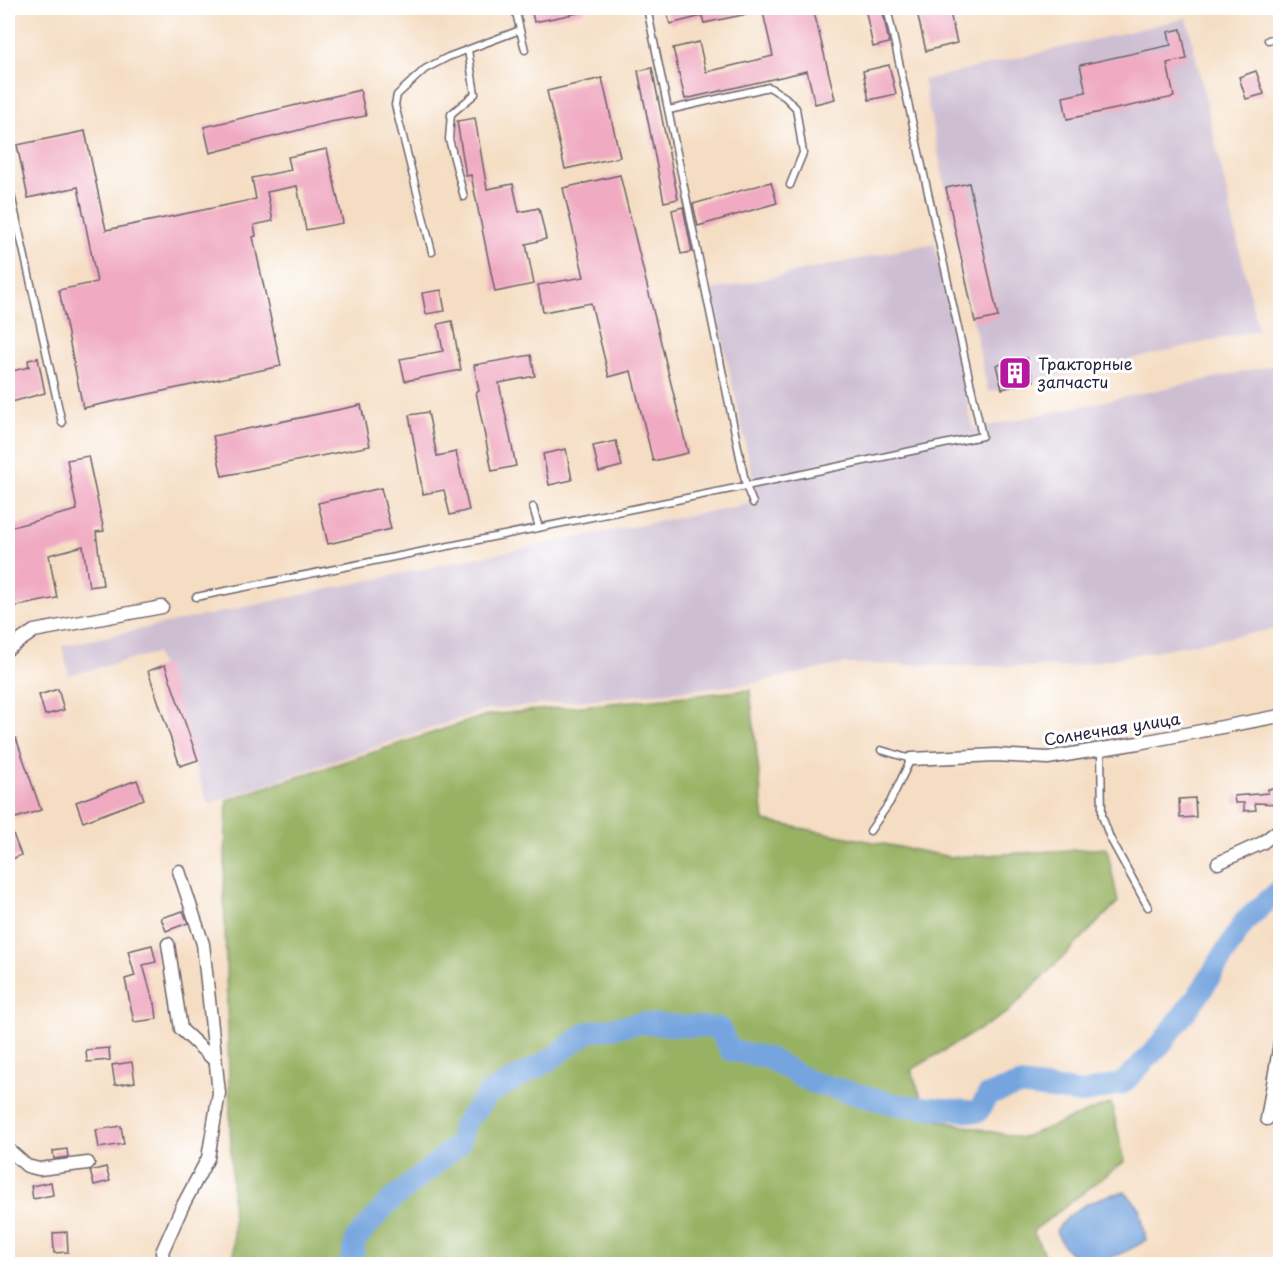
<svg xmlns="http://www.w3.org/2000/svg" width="1288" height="1272" viewBox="0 0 1288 1272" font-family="'Playpen Sans',sans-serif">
<rect width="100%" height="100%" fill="#fff"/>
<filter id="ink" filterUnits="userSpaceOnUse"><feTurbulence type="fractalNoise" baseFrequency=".0167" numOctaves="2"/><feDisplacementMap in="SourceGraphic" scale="12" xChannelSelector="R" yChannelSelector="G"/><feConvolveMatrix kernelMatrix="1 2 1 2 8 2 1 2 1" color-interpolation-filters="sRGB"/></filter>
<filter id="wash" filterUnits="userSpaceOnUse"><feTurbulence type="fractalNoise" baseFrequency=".008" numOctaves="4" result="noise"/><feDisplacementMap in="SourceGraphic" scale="24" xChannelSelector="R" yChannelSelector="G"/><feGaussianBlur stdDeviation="1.35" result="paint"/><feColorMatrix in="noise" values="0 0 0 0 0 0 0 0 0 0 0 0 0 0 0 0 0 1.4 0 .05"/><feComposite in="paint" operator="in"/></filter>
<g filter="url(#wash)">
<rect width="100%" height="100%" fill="#f5ddc3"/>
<path fill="#cdbed2" d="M1187 18 1258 330 988 392 923 80Z
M934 243 973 429 1280 364V628L1068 667 843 664 749 684 485 710 208 804 156 653 69 675 62 646 460 561 758 502 712 290Z"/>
<path fill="#98b264" stroke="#5d6a50" stroke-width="1.5" d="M750 690 764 821 951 857 1107 848 1118 902 1007 1013 911 1070 929 1118 1021 1138 1111 1103 1125 1161 1033 1231 1049 1264H234L224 891 227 800 487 715Z"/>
<path fill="#74a4de" stroke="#4b638c" stroke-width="1.5" d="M1125 1192 1140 1208 1146 1240C1128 1252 1093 1269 1073 1255 1064 1249 1060 1240 1056 1231 1071 1208 1098 1196 1125 1192Z"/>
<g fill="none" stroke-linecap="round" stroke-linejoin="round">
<path stroke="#74a4de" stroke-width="22" d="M350 1264 356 1239 387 1204 459 1144 464 1124 489 1093 548 1061 588 1032 640 1023 719 1028 730 1050 768 1058 811 1082 898 1105 978 1112 988 1095 1019 1085 1083 1093 1123 1083 1161 1044 1201 991 1245 921 1280 890"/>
</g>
<g id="blocks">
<path fill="#f0abc2" d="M531 8H584V12L534 22Z
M666 8H757V12L704 23 702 16 670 24Z
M762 8H813L835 99 815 104 807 71 685 99 673 48 699 42 706 72 773 56Z
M865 8H882L889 43 873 47Z
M916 8H949L957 43 926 51Z
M1181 29 1187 59 1167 63 1174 97 1067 119 1063 97 1086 92 1080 65 1171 45 1168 32Z
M889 65 896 94 869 100 863 71Z
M652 68 678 199 664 202 638 71Z
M1256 71 1264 94 1246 99 1239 77Z
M602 78 620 157 565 169 547 91Z
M360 90 366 116 330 122 210 153 204 127Z
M475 118 487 189 513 184 519 212 539 208 546 239 526 244 534 284 495 292 471 175 466 176 457 121Z
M85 131 106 230 256 199 252 178 291 170 288 157 327 149 343 223 306 230 297 186 267 192 273 221 254 225 256 236 253 237 281 366 83 408 59 290 97 282 78 187 28 198 17 145Z
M620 175 688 453 653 461 631 371 609 377 591 303 543 312 538 285 584 277 563 188Z
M771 182 777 203 698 226 693 204Z
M969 183 998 317 975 322 946 188Z
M683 207 692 252 681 254 672 210Z
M441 290 445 311 426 314 422 293Z
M452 321 461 370 405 381 400 359 443 351 438 324Z
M531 355 535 376 499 383 516 466 492 471 476 392 479 391 474 365Z
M38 358 45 393 8 403V372L29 367 28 360Z
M1027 358 1034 381 1002 389 996 365Z
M361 405 370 446 222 476 213 436Z
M428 412 437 456 456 452 469 510 450 515 444 490 423 494 409 415Z
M616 441 622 466 599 472 593 446Z
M566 449 572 480 549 485 543 454Z
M88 456 104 531 96 532 103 585 89 587 83 546 49 555 57 598 8 608V528L77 510 67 460Z
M381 488 391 529 328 544 318 503Z
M165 665 198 760 180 766 148 671Z
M58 689 64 710 45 715 39 695Z
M16 738 41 810 16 818 8 792V740Z
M137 780 144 799 83 822 76 802Z
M1268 789H1280L1279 804 1255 803 1256 810 1244 811V803H1235L1234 796 1268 793Z
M1195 798 1196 817 1180 818 1179 799Z
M8 821 21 855 8 861Z
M183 911 188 923 166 931 161 918Z
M152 945 156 962 143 965 154 1004 155 1003 157 1019 134 1022 125 979 135 976 128 951Z
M109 1048 110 1060 87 1062 86 1050Z
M132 1062 135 1082 115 1085 112 1065Z
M121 1126 124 1144 99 1148 96 1130Z
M67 1149 68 1157 54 1159 53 1151Z
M106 1167 110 1181 94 1185 90 1171Z
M51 1182 53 1195 33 1199 31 1186Z
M67 1232 68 1252 54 1253 53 1233Z"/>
</g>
</g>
<g filter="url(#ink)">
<use href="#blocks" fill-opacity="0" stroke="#6c636b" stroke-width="1.5"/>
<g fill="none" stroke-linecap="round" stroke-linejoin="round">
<g stroke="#6c636b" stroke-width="9">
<path id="lane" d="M647 8 746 486 753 503
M520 30 525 50
M1268 40 1280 37
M669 110 769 87 785 97 796 108 803 153 790 185
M8 181 62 423
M464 197 449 139 451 114 475 94 468 50
M432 252 395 105 397 95 425 69 448 57 520 30 515 8
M533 507 539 528
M196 597 746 486 982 436 887 8
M1101 750 1102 816 1110 838 1148 907
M870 831 890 802 911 759 881 750"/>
</g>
<g stroke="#6c636b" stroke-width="15">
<path id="street" d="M8 649 34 631 162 607
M911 759 996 755 1048 758 1138 743 1280 716
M1218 863 1262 843 1280 829
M168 944 181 1029 215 1061
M1267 1119 1280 1043
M8 1149 27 1166 39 1169 88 1163
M164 1264 162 1252 182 1207 208 1158 219 1093 203 944 179 871"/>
</g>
<use href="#lane" stroke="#fff" stroke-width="6"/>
<use href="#street" stroke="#fff" stroke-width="12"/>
</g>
</g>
<defs>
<g id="building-square" transform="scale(1.725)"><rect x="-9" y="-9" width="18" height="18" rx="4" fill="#b5179e" stroke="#fff"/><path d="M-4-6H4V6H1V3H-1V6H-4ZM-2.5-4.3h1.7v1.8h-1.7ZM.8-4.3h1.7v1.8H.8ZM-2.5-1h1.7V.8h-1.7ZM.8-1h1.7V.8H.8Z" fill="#fff"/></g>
</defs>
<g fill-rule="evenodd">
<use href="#building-square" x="1015" y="373"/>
</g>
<g text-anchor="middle" stroke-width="6" stroke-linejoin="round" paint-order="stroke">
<g font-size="16" fill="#22223b" stroke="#fff" text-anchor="start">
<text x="1038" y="370">Тракторные<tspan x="1038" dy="18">запчасти</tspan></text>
</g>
<g font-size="16" fill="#22223b" stroke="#fff">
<text transform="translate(1112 729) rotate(-9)" y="6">Солнечная улица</text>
</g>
</g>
<rect width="1288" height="1272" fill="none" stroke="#fff" stroke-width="30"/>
</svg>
